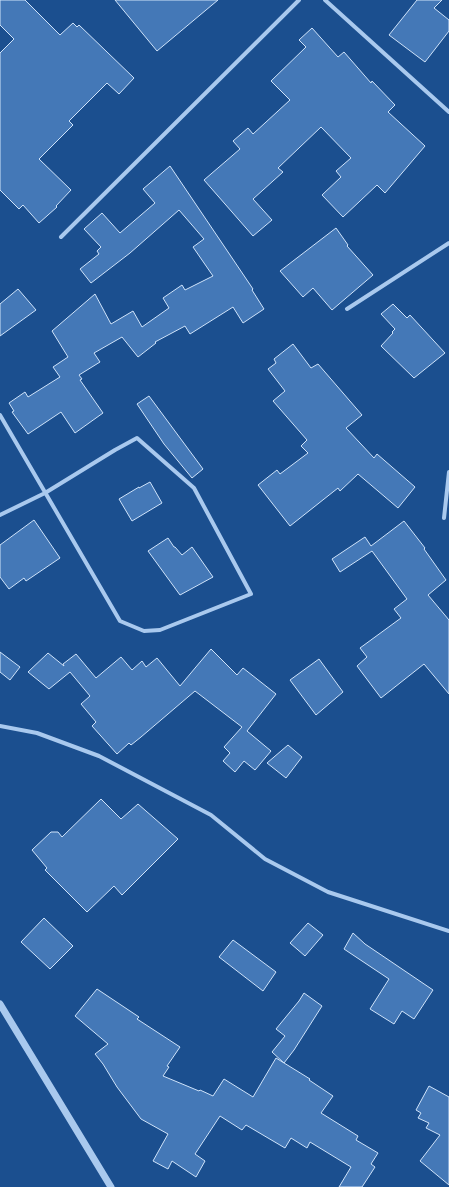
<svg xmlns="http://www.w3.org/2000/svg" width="449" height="1187" viewBox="0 0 449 1187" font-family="'Public Sans',sans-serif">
<rect width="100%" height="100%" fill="#1b4f8f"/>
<path fill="#4478b7" stroke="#cfe3fa" d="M0 0H25L60 35 73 23 77 27 79 25 134 78 119 94 107 83 69 121 73 125 39 159 71 190 56 206 57 207 39 223 23 205 19 209 0 190V53L14 39 0 25Z
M115 0H218L157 51Z
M417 0H442L434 8 449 20V31L425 62 389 35Z
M312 28 338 57 344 52 371 83 372 81 395 105 388 112 425 146 385 193 377 185 343 217 322 195 341 177 336 171 351 158 321 127 278 168 283 172 253 199 272 220 253 236 204 180 240 149 233 141 248 128 253 134 290 100 271 81 306 47 299 40Z
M170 166 253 289 252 290 264 309 243 323 233 307 190 334 185 326 155 342 156 343 138 357 122 337 94 353 100 362 79 375 82 379 80 380 103 413 75 433 61 412 28 434 12 412 14 411 9 403 25 392 28 397 60 377 53 367 68 357 52 331 95 294 111 324 133 311 142 327 169 308 163 298 182 285 185 290 213 276 193 247 204 239 179 210 130 253 91 283 80 269 99 254 97 251 101 247 84 229 102 213 120 233 155 203 143 189Z
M336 228 348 245 347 246 373 275 332 310 313 288 303 297 280 271Z
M18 289 36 310 0 336V304Z
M393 304 407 318 410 315 445 353 414 378 381 346 393 333 392 332 395 329 381 314Z
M293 344 311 368 318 364 362 415 346 428 374 458 377 454 415 487 398 508 358 474 340 491 338 488 290 526 258 485 277 470 280 474 308 453 301 446 307 440 273 401 285 391 268 369 276 363 274 359Z
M149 396 203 469 192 478 164 444 137 404Z
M150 482 162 503 132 521 119 499 139 487V488Z
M34 520 60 558 26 581 24 578 9 589 0 577V545Z
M404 521 425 548 424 549 446 580 428 595 449 620V694L424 664 381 698 357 666 367 657 360 648 401 618 394 609 407 599 372 551 340 572 332 559 365 537 371 546Z
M168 538 174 547H175L182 555 192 547 213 577 180 595 148 551Z
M211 649 237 675 243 668 276 694 247 731 271 751 255 770 244 761 235 772 223 761 230 753 224 747 242 727 195 691 141 737 131 745 129 743 117 754 92 726 96 722 81 704 90 696 70 672 49 689 28 672 48 653 64 666 63 664 76 654 96 678 121 657 132 670 142 661 146 667 157 658 180 686Z
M0 652 20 667 10 680 0 672Z
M319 659 343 692 316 715 290 680Z
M288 745 302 757 286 778 267 763Z
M101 799 121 819 138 804 178 839 122 895 114 886 87 912 45 870 47 868 32 850 51 832H58L62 837Z
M44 918 73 946 50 969 21 942Z
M308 923 323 935 305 956 290 943Z
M353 933 365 944 433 990 414 1019 402 1011 394 1024 370 1009 389 979 344 949Z
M233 940 276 972 263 991 219 957Z
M97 989 139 1017 137 1019 180 1047 167 1066 169 1067 163 1076 199 1091 200 1090 213 1096 224 1079 253 1097 276 1058 310 1079 309 1080 333 1096 321 1113 358 1136 356 1140 378 1153 371 1164 375 1167 362 1187H339L351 1167 310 1142 307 1148 291 1138 285 1148 246 1125 242 1130 220 1116 195 1154 205 1161 196 1177 172 1161 168 1169 153 1161 168 1134 141 1119 117 1087 103 1064 95 1054 108 1044 75 1016Z
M304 993 322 1006 294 1050 284 1063 272 1052 285 1036 276 1029 299 1001Z
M429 1086 449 1097V1185L420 1161 440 1135 426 1128 429 1123 418 1118 421 1113 416 1110Z"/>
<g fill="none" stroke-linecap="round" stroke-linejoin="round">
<path stroke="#a9c9ee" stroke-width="4" d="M325 0 449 112
M61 237 299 0
M347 309 449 243
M0 415 120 621 144 631 160 630 251 594 194 488 137 438 115 450 45 493 0 515
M444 518 449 472
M0 726 37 733 99 756 211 815 265 859 328 892 449 931"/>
<path stroke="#a9c9ee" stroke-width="7" d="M0 1004 111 1187"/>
</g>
</svg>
